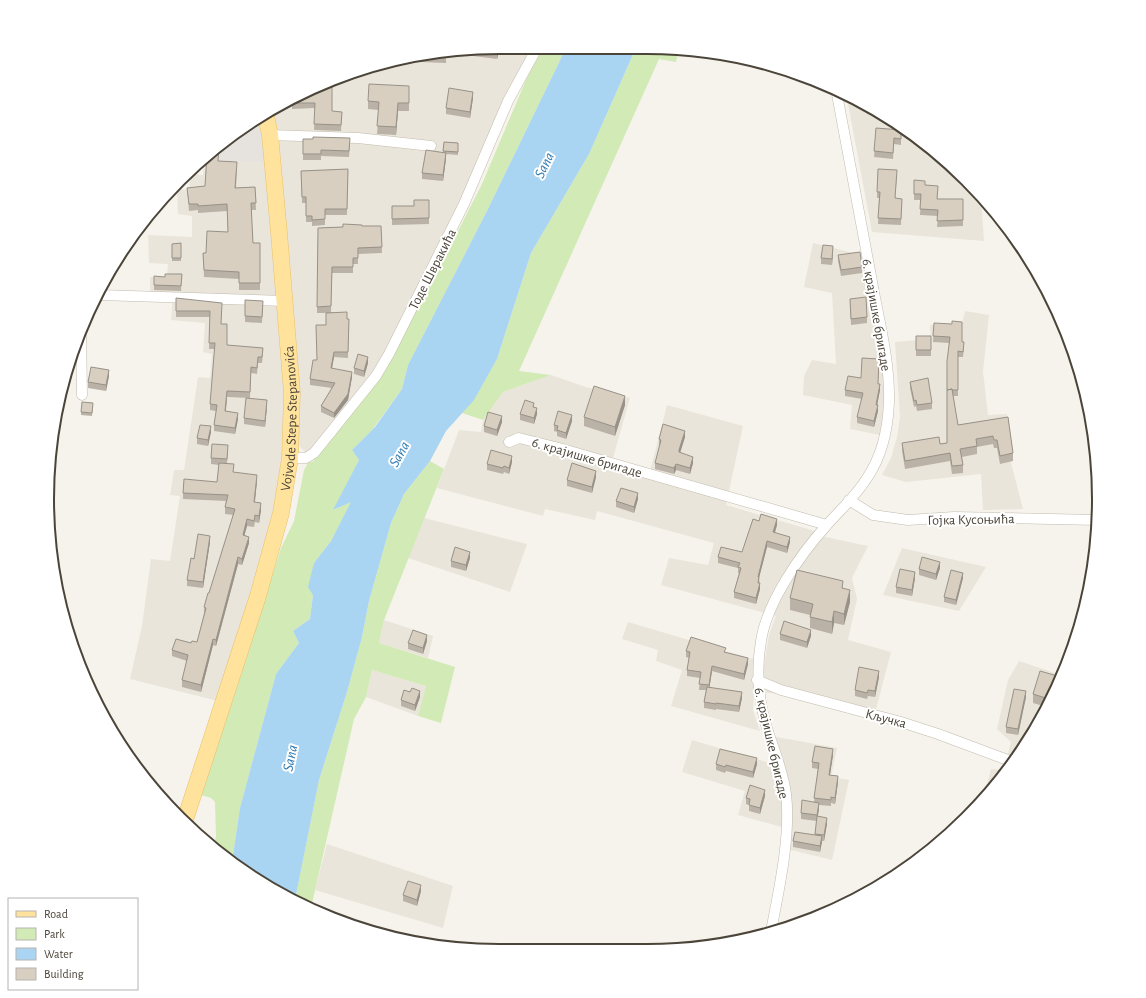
<svg xmlns="http://www.w3.org/2000/svg" width="1146" height="998" viewBox="0 0 1146 998" font-family="'Alegreya Sans',sans-serif">
<rect width="100%" height="100%" fill="#f6f3ec"/>
<path fill="#eae5da" d="M499 47 530 48 440 248 393 339 351 407 311 452H305L300 447 297 441 271 112 299 94 382 62Z
M846 93 922 141 981 196 984 241 872 232Z
M204 160 267 163 285 370V456L279 500 218 701 130 679 142 626 151 559 170 561 180 496 170 495 174 470H184L198 377 210 378 212 354 203 352 205 323 171 320 173 296 150 294V277H167L168 264 149 263 148 235 192 237V216L178 214 177 189 189 190 191 174 203 175Z
M813 243 870 257 887 340 894 392 885 436 850 429 852 405 803 395 804 376 812 360 836 364 832 293 804 287Z
M965 311 989 315 983 371 988 415 1007 414 1009 455 1023 509 983 510 981 474 906 482 882 475 891 458 897 437 900 417 895 342 931 339 930 325 961 327Z
M551 375 586 387 630 398 611 465 648 479 667 405 743 426 726 505 818 532 816 535 868 546 852 578 857 599 848 640 891 652 874 717 773 693H754L753 710 760 731 671 706 682 670 656 661 658 650 622 639 628 622 756 660 764 665 769 635 776 616 661 585 669 558 708 565 714 543 597 511 595 520 545 509 543 516 437 488 459 430 481 432 483 420 503 392Z
M424 518 527 544 510 592 408 558Z
M902 548 986 567 959 611 883 595Z
M384 620 433 636 428 658 379 643Z
M1019 661 1061 675 1052 699 1005 774 984 797 991 769 1004 770 1011 742 997 729 1008 680Z
M372 670 426 686 418 716 366 697Z
M771 736 837 748 831 777 849 780 832 860 787 849 789 829 738 815 745 791 682 772 692 740 770 763 772 759 779 756Z
M327 844 453 886 443 928 315 890Z"/>
<path fill="#e6e2dd" d="M260 119 267 163 200 160 201 159Z"/>
<path fill="#d2eab5" d="M543 48H566L487 211 408 365 402 389 372 430 352 450 359 460 334 510 352 501 331 541 314 563 313 595 310 619 293 631 299 643 276 674 240 808 232 862 214 847 216 836 215 802 211 798 201 795 281 548 294 521 304 470 308 463 314 461 316 451 393 349 436 274 482 184 526 80Z
M635 50H679L676 62 659 59 519 371 551 375 503 392 483 420 462 413 476 396 497 359 531 253 589 154Z
M430 461 444 469 384 620 379 643 455 667 441 723 418 716 426 686 372 670 366 697 354 719 311 908 295 900 319 780 347 692 362 637 369 601 391 523 404 494Z"/>
<path fill="#a9d4f2" d="M566 48 635 50 589 154 531 253 497 359 474 400 446 431 430 461 404 494 391 523 369 601 362 637 347 692 319 780 295 900 248 875 232 862 240 808 276 674 299 643 293 631 310 619 313 595 308 587 314 563 331 541 351 502 333 510 359 460 352 450 375 427 402 389 408 365 487 211Z"/>
<g fill="none" stroke-linecap="round" stroke-linejoin="round">
<g stroke="#c2bbae" stroke-width="11">
<path id="street" d="M270 135 358 138 431 146
M99 295 285 301
M81 327 82 395
M509 442 519 438 559 448 827 525
M290 458H306L314 453 376 376 389 354 464 204 508 101 537 48
M849 500 873 515 908 520 954 517 1098 520
M757 680 781 690 901 722 938 734 1013 762
M771 931C779 890 791 835 786 794 783 770 773 748 766 725 758 697 756 670 761 641 767 602 800 555 826 526 840 510 856 496 867 478 882 456 888 428 889 402 890 363 880 325 873 287 861 221 848 155 836 89"/>
</g>
<g stroke="#e6c16a" stroke-width="17">
<g id="primary">
<path id="s1" d="M184 823 258 596 281 513 290 458 292 393 279 233 270 135 266 116"/>
</g>
</g>
<use href="#street" stroke="#fff" stroke-width="10"/>
<use href="#primary" stroke="#ffe39c" stroke-width="16"/>
</g>
<path fill="#bab2a6" d="M500 47 497 59 473 56V50Z
M446 54V63L421 62V57Z
M299 94 332 111 342 117 341 131 314 130 315 108 292 109V103H288V101Z
M409 94V111H398L396 135 377 134 379 110 368 109V101Z
M473 98 470 118 446 114V108Z
M867 106 881 115 867 114Z
M876 128 901 136V145L894 144 893 159 874 157Z
M303 139 350 144 349 157 321 156V160H303Z
M444 142 458 143V155L446 154V159L443 181 422 179V173L443 152Z
M218 161 237 169 236 188 255 187 256 210H251L253 243H260V290H239V279L204 277 203 253H206L228 232 227 211 198 213V210L189 211 187 188 205 186Z
M348 169 347 215H325V225L312 226V222H306V203H302L301 171Z
M897 176 895 198 902 199 901 225 878 224 879 198H877V192Z
M925 185 938 191 937 199H963V226L937 227 938 216 920 215 921 200H914V194Z
M429 200V224L392 225V206H414Z
M381 226 382 253 358 254V264H353V273H332L331 312 347 319H349L348 358 334 357 332 368 352 377 348 400 334 418 321 412V406L332 388 310 385V379L317 360 326 325V313H317L318 228Z
M181 243V261H172V244Z
M833 252 832 265 821 264V258Z
M838 255 862 267V273L841 276 838 261Z
M182 274 181 291 154 290V285L165 277Z
M850 299 867 317V323L851 325Z
M263 307 262 323 245 322V316Z
M222 309 221 324 227 345 263 354 262 363H258L257 374 251 373 250 398 227 397 226 411 238 419 235 434 214 431V425L216 411 210 410V404L215 349H209L210 317H176V311Z
M934 323 962 342 964 348 963 357H958V396H953L958 425 1008 417 1013 453V461L1000 464 997 448H994L993 444 977 447V454L962 457 963 465V473L952 474 950 461 905 469 902 451V443L940 444 947 443 949 343 933 342Z
M916 336H931V356H916Z
M368 363 364 377 354 374V368Z
M109 376 106 391 88 388V382Z
M910 382 932 403V409L917 411 916 406 914 407 910 388Z
M878 384 880 390 877 405 878 411 874 427 857 423V417L862 399 845 396V390Z
M625 405 615 436 584 426V417Z
M93 406 92 416 81 415V412Z
M267 406 265 427 244 424V418Z
M534 407 537 414 534 424 520 420V414Z
M572 421 566 439 557 436V432L554 431V425Z
M502 422 497 436 484 432V426Z
M211 432 208 446 197 444V438Z
M685 437 680 453 693 463 690 474 676 470 674 474 655 469V463L660 446 659 445V439Z
M228 451 227 464 233 472 257 481 255 502 261 510 259 523 255 522 254 527 247 526 244 535 249 543 242 565 238 564 216 646 213 645 201 692 182 687V680L187 661 172 656V650L197 642 204 614V607L209 593 234 515 225 514V507L226 501 183 499V493L217 482 219 465 211 464V458Z
M512 462 509 474 504 472 503 474 487 470V464Z
M596 477 592 493 567 486V480Z
M638 499 634 513 616 507V501Z
M777 525 775 533 790 542 787 553 767 547 759 577 760 589 756 604 734 598V592L739 573H738V568L718 563V557L742 552Z
M210 542 203 588 187 586V580L194 559Z
M470 558 466 571 451 567V561Z
M940 568 936 580 919 575V569Z
M915 578 912 596 896 593V587Z
M963 578 956 605 944 602V597Z
M843 588 850 602 844 625 834 623 832 634 810 628V615L790 610V598Z
M780 634 811 636 807 648 780 640Z
M427 641 423 654 408 649V643Z
M686 651 726 653 748 664 744 680 712 671 709 687 742 698 739 712 716 709V710L704 708V702L706 690H699L700 678 687 676V670L689 658 686 657Z
M879 677 875 697 868 696 867 699 855 696V690Z
M410 692 420 697 415 711 401 706V700Z
M1033 694 1052 699 1047 707 1033 703Z
M1026 697 1018 735 1006 733V727Z
M833 755 830 775 838 782 835 804 831 803V806L819 805 818 816 827 824 824 841H822L820 852 793 847V841L815 835 817 821 801 819V813L814 802 818 769 812 768V762Z
M716 764H757L753 778 726 771 725 773 716 770Z
M765 796 760 814 749 811V805L746 804V798Z
M421 891 417 906 403 901V895Z"/>
<path fill="#979187" d="M499 47H500L497 59V54Z
M473 92V98L470 118V112Z
M398 103V111L396 135V127Z
M446 153V159L443 181V175Z
M833 246V252L832 265V259Z
M334 352V357L331 374V368Z
M368 357V363L364 377V371Z
M109 370V376L106 391V385Z
M352 372V377L348 400 334 418V413Z
M880 384V390L876 411V405Z
M227 391V397L225 417V411Z
M625 396V405L615 436V427Z
M267 400V406L265 427V421Z
M878 405V411L874 427V421Z
M537 408V414L534 424V418Z
M238 413V419L235 434V428Z
M572 415V421L566 439V433Z
M502 416V422L497 436V430Z
M211 426V432L208 446V440Z
M685 431V437L679 456V450Z
M512 456V462L509 474V468Z
M693 457V463L690 474V468Z
M676 464V470L674 474V468Z
M596 471V477L592 493V487Z
M257 475V481L254 509V502Z
M638 493V499L634 513V507Z
M261 503V510L259 523V516Z
M247 519V526L243 541V535Z
M777 519V525L773 538V532Z
M210 536V542L203 588V582Z
M249 537V543L242 565V559Z
M790 537V542L787 553V547Z
M767 541V547L758 582V577Z
M470 552V558L466 571V565Z
M238 557V564L216 646V640Z
M940 562V568L936 580V574Z
M915 572V578L912 596V590Z
M963 573V578L956 605V600Z
M760 583V589L756 604V598Z
M850 590V602L844 625V614Z
M834 611V623L832 634V622Z
M811 630V636L807 648V642Z
M427 635V641L423 654V648Z
M213 639V645L201 692V685Z
M748 658V664L744 680V674Z
M712 666V671L709 691V685Z
M879 671V677L875 697V691Z
M420 691V697L415 711V705Z
M1026 691V697L1018 735V729Z
M742 692V698L739 712V706Z
M833 749V755L829 781V775Z
M757 758V764L753 778V772Z
M838 776V782L835 804V798Z
M765 790V796L760 814V808Z
M819 803V809L817 821V815Z
M827 818V824L824 841V835Z
M822 836V842L820 852V846Z
M421 885V891L417 906V900Z"/>
<path fill="#d8cfc1" stroke="#979187" d="M499 47 497 54 473 51V50Z
M446 54V57L430 56Z
M369 84 409 86V103H398L396 127 377 126 379 102 368 101Z
M321 86H332V111L342 112 341 125 314 124 315 103H292V98L299 94Z
M449 88 473 92 470 112 446 108Z
M876 128 901 130V139L894 138 893 153 874 151Z
M313 137 350 138 349 151 321 150V154H303V139H313Z
M444 142 458 143V152L443 151Z
M219 147 218 161 237 162 235 188 255 187 256 203H251L253 243H260V283H239V272L204 270 203 253H206L207 231 228 232 227 204 198 206V204H189L187 188 205 186 207 155Z
M426 150 446 153 443 175 422 173Z
M348 169 347 209H325V219L312 220V216H306V197H302L301 171Z
M878 169 897 170 895 198 902 199 901 219 878 218 880 192H877Z
M914 180 925 181V185L938 186 937 199H963V220L937 221 938 210 920 209 921 194H914Z
M414 200H429V218L392 219V206H414Z
M343 224 362 225V226H381L382 247 358 248V258H353V267H332L331 306 317 307 318 228 343 227Z
M181 243V258H172V244Z
M823 245 833 246 832 259 821 258Z
M860 252 862 267 841 270 838 255Z
M165 274H182L181 286 154 285V276L165 277Z
M866 297 867 317 851 319 850 299Z
M176 298 222 303 221 324H227V345L263 348 262 357H258L257 368 251 367 250 392 227 391 225 411 238 413 235 428 214 425 217 405 210 404 215 343H209L210 311H176Z
M245 300 263 301 262 317 245 316Z
M347 312V319H349L348 352H334L331 368 352 372 348 394 334 413 321 406 335 383 310 379 313 360H317L316 325H326V313Z
M952 321 962 322V342H964L963 352 958 351V390H952V389L947 390V361L950 337 933 336 934 323 952 324Z
M916 336H931V350H916Z
M358 354 368 357 364 371 354 368Z
M862 358 879 359 878 384H880L876 405H878L874 421 857 417 863 393 845 390 848 376 861 378Z
M91 367 109 370 106 385 88 382Z
M928 378 932 403 917 405 916 400 914 401 910 382Z
M594 386 625 396 615 427 584 417Z
M952 389 958 425 1008 417 1013 453 1000 456 997 440H994L993 436 976 439 977 446 960 449 963 465 952 466 950 453 905 461 902 443 939 437 940 444 947 443V390Z
M246 398 267 400 265 421 244 418Z
M525 400 534 403 533 407 537 408 534 418 520 414Z
M82 402 93 403 92 413 81 412Z
M558 411 572 415 566 433 557 430 558 426 554 425Z
M488 412 502 416 497 430 484 426Z
M663 424 685 431 679 450V452L693 457 690 468 676 464 674 468 655 463 661 440 659 439Z
M200 425 211 426 208 440 197 438Z
M212 444 228 445 227 459 211 458Z
M491 450 512 456 509 468 504 466 503 468 487 464Z
M219 463 234 464 233 472 257 475 254 502 261 503 259 516 255 515 254 521 247 519 243 535 249 537 242 559 238 557 216 640 213 639 201 685 182 680 188 655 172 650 176 639 191 643 192 641 197 642 206 608 204 607 208 593H209L235 509 225 507 228 495 183 493 184 479 217 482Z
M572 463 596 471 592 487 567 480Z
M621 488 638 493 634 507 616 501Z
M761 514 777 519 773 532 790 537 787 547 767 541 758 577H759L758 583H760L756 598 734 592 741 568 738 567 740 563 718 557 721 547 742 552 753 519 759 521Z
M198 534 210 536 203 582 187 580 191 558 194 559Z
M455 547 470 552 466 565 451 561Z
M922 557 940 562 936 574 919 569Z
M900 569 915 572 912 590 896 587Z
M797 570 843 581 842 588 850 590 844 614 834 611 832 622 810 617 813 604 790 598Z
M951 570 963 573 956 600 944 597Z
M784 621 811 630 807 642 780 634Z
M413 630 427 635 423 648 408 643Z
M691 637 726 648 724 652 748 658 744 674 712 666 709 685 699 684 701 672 687 670 690 652 686 651Z
M859 667 879 671 875 691 868 690 867 693 855 690Z
M1040 671 1061 677 1052 700 1033 694Z
M707 687 742 692 739 706 716 703V704L704 702Z
M412 688 420 691 415 705 401 700 404 690 410 692Z
M1014 689 1026 691 1018 729 1006 727Z
M815 746 833 749 829 775 838 776 835 798 831 797V800L814 798 819 763 812 762Z
M720 749 757 758 753 772 726 765 725 767 716 764Z
M750 785 765 790 760 808 749 805 750 799 746 798Z
M802 800 819 803 817 815 801 813Z
M817 816 827 818 824 835 815 834Z
M795 832 822 836 820 846 793 841Z
M408 881 421 885 417 900 403 895Z"/>
<g text-anchor="middle" stroke-width="4" stroke-linejoin="round" paint-order="stroke">
<g font-size="14" fill="#4b4439" stroke="#fff">
<text transform="translate(432 269) rotate(-63)" y="5">Тоде Швракића</text>
<text transform="translate(877 315) rotate(80)" y="5">6. крајишке бригаде</text>
<text dy="5" stroke="none"><textPath href="#s1" startOffset="420">Vojvode Stepe Stepanovića</textPath></text>
<text transform="translate(587 457) rotate(16)" y="5">6. крајишке бригаде</text>
<text transform="translate(971 519) rotate(-1)" y="5">Гојка Кусоњића</text>
<text transform="translate(886 718) rotate(15)" y="5">Кључка</text>
<text transform="translate(772 743) rotate(77)" y="5">6. крајишке бригаде</text>
</g>
<g font-size="15" font-style="italic" fill="#2e7ab2" stroke="#fff">
<text transform="translate(544 165) rotate(-64)" y="5">Sana</text>
<text transform="translate(399 454) rotate(-61)" y="5">Sana</text>
<text transform="translate(290 758) rotate(-79)" y="5">Sana</text>
</g>
</g>
<path d="M0 0H1146V998H0ZM499 54H647A445 445 0 0 1 1092 499V499A445 445 0 0 1 647 944H499A445 445 0 0 1 54 499V499A445 445 0 0 1 499 54Z" fill="#fff" fill-rule="evenodd"/>
<path fill="none" stroke="#4b4439" stroke-width="2" d="M499 54H647A445 445 0 0 1 1092 499V499A445 445 0 0 1 647 944H499A445 445 0 0 1 54 499V499A445 445 0 0 1 499 54Z"/>
<rect x="8" y="898" width="130" height="92" fill="#ffffff" stroke="#b7b4b0"/>
<rect x="16" y="911" width="20" height="6" fill="#ffe39c" stroke="#b7b4b0"/>
<text x="44" y="918" font-size="12" fill="#4b4439">Road</text>
<rect x="16" y="928" width="20" height="12" fill="#d2eab5" stroke="#b7b4b0"/>
<text x="44" y="938" font-size="12" fill="#4b4439">Park</text>
<rect x="16" y="948" width="20" height="12" fill="#a9d4f2" stroke="#b7b4b0"/>
<text x="44" y="958" font-size="12" fill="#4b4439">Water</text>
<rect x="16" y="968" width="20" height="12" fill="#d8cfc1" stroke="#b7b4b0"/>
<text x="44" y="978" font-size="12" fill="#4b4439">Building</text>
</svg>
